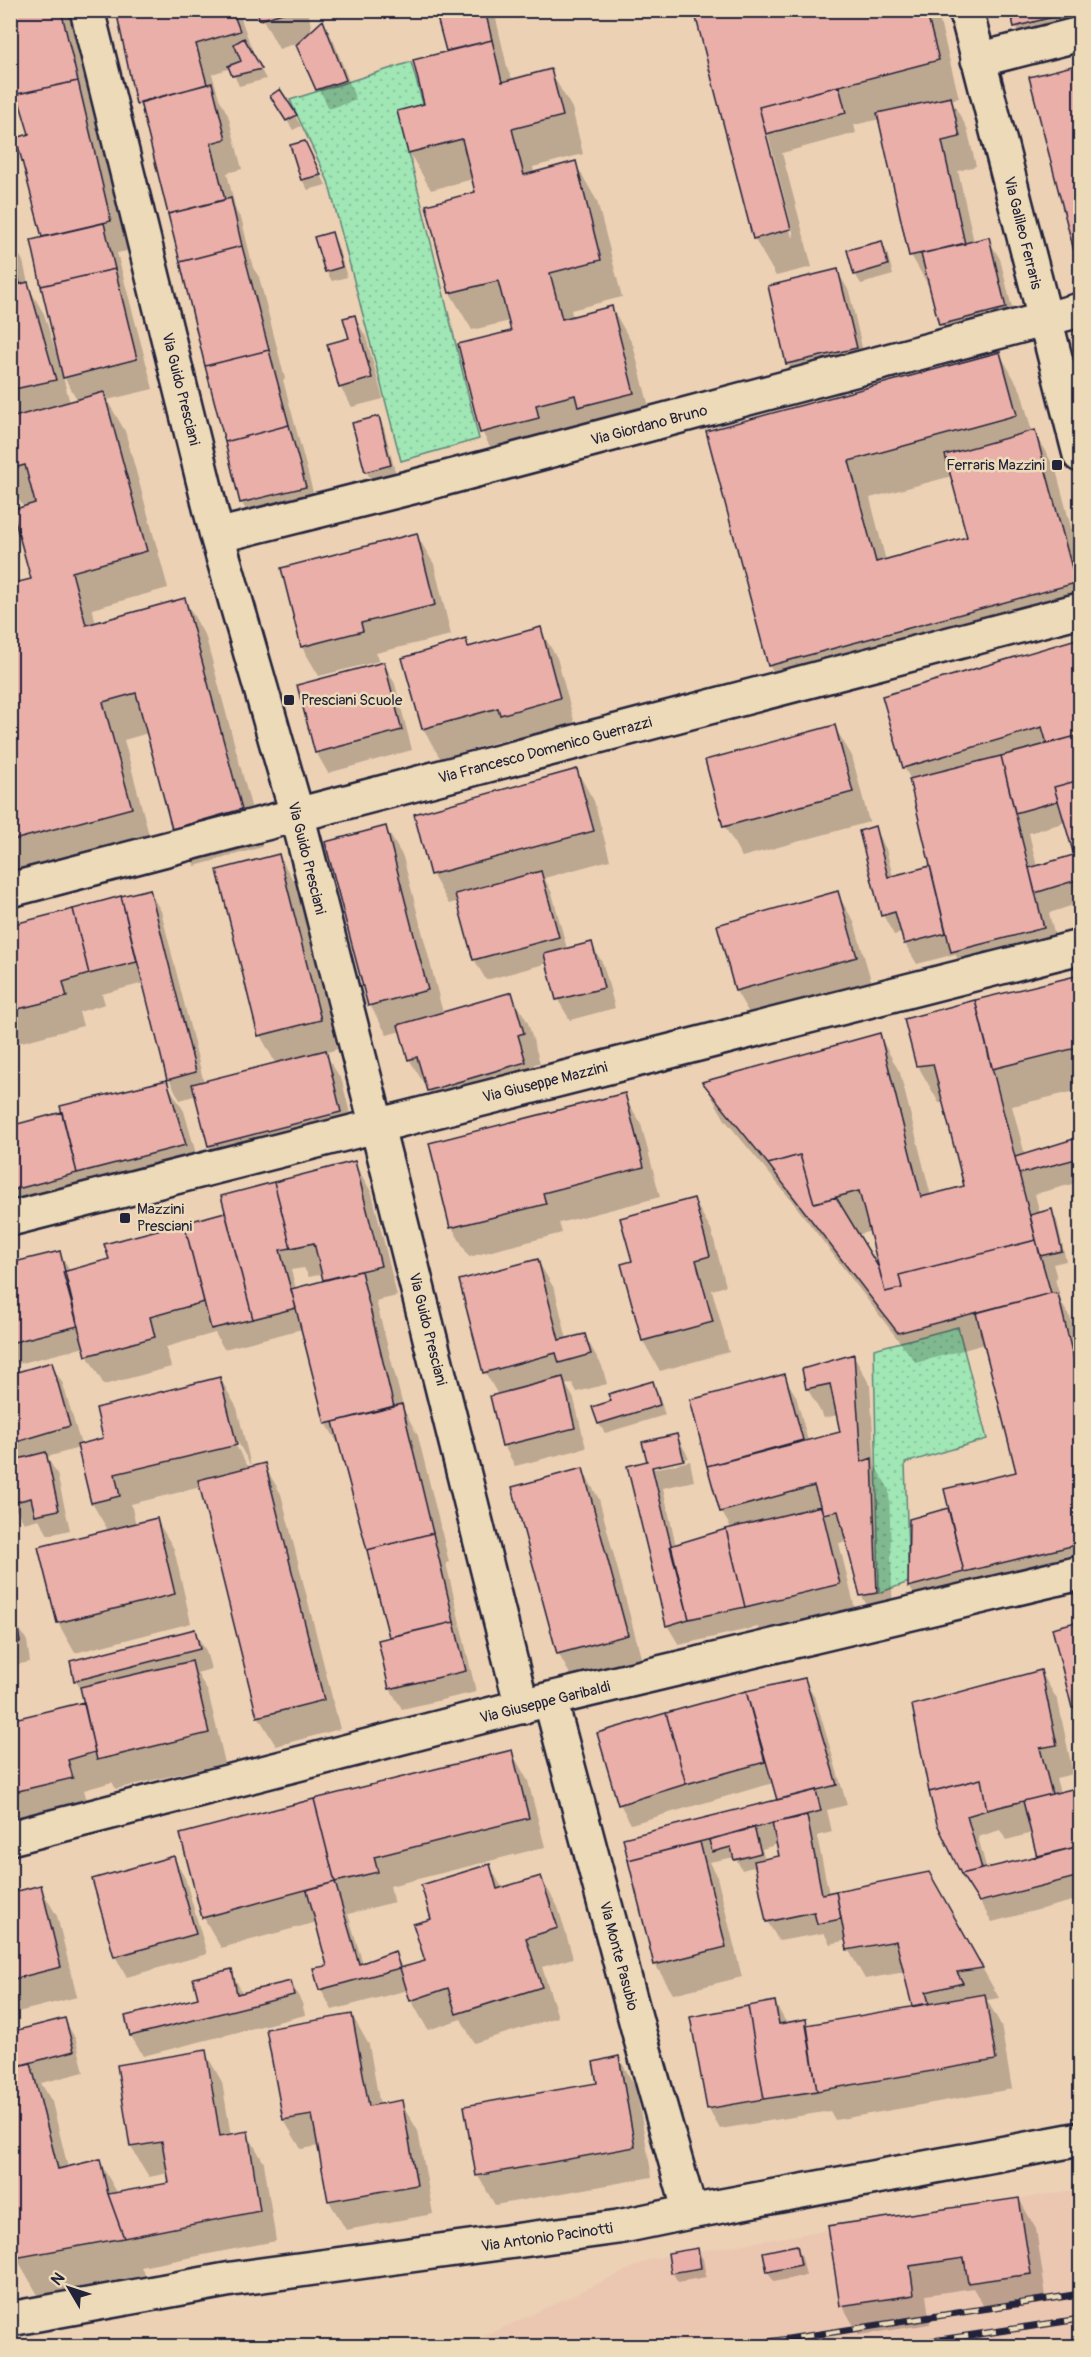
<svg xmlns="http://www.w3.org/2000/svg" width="1091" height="2357" viewBox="0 0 1091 2357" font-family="Pangolin,sans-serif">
<defs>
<pattern id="garden-dots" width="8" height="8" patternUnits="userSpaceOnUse" patternTransform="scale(1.5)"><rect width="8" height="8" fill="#a0e7b5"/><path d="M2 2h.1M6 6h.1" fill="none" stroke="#8ac69d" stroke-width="1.8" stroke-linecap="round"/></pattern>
</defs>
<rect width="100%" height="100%" fill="#ecd1b5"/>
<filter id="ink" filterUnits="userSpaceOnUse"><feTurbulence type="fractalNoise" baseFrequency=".0167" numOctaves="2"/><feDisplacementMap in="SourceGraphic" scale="12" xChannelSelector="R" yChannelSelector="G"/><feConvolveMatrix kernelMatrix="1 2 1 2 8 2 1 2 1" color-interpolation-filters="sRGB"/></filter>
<g filter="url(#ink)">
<path fill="#ebc7b1" d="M1080 2189V2346H464L651 2259Z"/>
<path fill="url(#garden-dots)" stroke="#618478" stroke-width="1.5" d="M411 62 423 104 399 112 479 439 401 461 328 181 290 100Z
M958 1327 987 1439 905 1463 909 1582 879 1593 874 1349Z"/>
<path fill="#0003" fill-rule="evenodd" d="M10 10H70L127 251 117 253 153 389 107 400 125 431 168 588 92 609 96 624 185 600 206 638 262 847 195 866 174 828 148 733 124 740 152 846 10 884V586L33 580 24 508 10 485V240L23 261 29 288 44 314 56 353H58L31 135ZM63 377H64L78 401 70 403Z
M117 10H238L256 61 266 79 239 86 231 68 212 74 219 98 228 115 242 169 227 173 236 211 242 221 253 268 259 277 285 379 283 380 317 507 253 523 242 503 145 116 138 103Z
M258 10H308L312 32 323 22 334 42 356 100 329 109 297 43 279 49Z
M437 10H494L508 71 513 80 550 71 572 108 583 154 533 167 534 174 575 163 597 201 622 297 571 310 573 318 612 308 633 345 655 430 503 470 482 432 513 332 510 321 472 330 450 293 428 206 477 194 473 179 431 190 409 152 449 52Z
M512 10H543L544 13 517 19Z
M695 10H937L959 98 951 100 967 128 976 166 958 171 974 242 988 239 1000 259 1017 329 952 345 941 325 931 285H928L911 255 880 119 854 125 856 133 782 153 812 267 776 276 754 238ZM763 130 768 134 794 236 792 237Z
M1011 10H1080V44L1032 56 1015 26Z
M1080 65V259L1075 250 1031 78Z
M278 106 295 116 301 126 293 130Z
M292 146 310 153 326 185 308 190 302 180Z
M331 234 337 244 347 277 332 281 326 271Z
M881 242 887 252 893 275 861 284 855 274Z
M837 271 849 291 867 369 799 384 788 364 770 287Z
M354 316 366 337 383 399 352 407 340 387Z
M1000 354 1021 391 1032 432H1034L1056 470 1080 562V625L791 703 769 665 708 432ZM952 476 968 538 886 561 870 498Z
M378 418 384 428 396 475 372 481 366 471Z
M416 534 434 564 451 635 376 653 379 661 319 676 302 647Z
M540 629 557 658 576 728 519 744 515 737 440 758 423 729 465 641 470 649Z
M1080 639V903L1049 913 1060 958 970 981 955 954 917 964 905 944 902 933 894 935 883 915 874 828 886 849 893 877 929 868 933 876 911 780 904 767 884 697ZM1066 822 1076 856 1037 867 1029 833Z
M384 663 395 684 412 750 328 773 316 752Z
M834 726 852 756 869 822 742 857 725 827 707 761Z
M577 771 594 801 610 860 544 878 552 893 567 949 591 943 603 964 615 1008 570 1020 558 1000 548 963 486 980 474 959 459 901 449 904 432 874Z
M386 828 403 857 443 1013 511 993 528 1023 540 1063 534 1064 542 1092 446 1120 409 1059 401 1031 387 1035 370 1005Z
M279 856 296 885 337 1049 325 1053 342 1081 357 1142 226 1175 209 1146 197 1095 180 1100 169 1079 144 983 102 994 105 1004 79 1012 83 1026 10 1045V926L149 891 161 911 204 1083 276 1064 260 1035Z
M837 893 854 922 873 987 753 1020 736 991 718 926Z
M1080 977V1090L1012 1106 1025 1155 1080 1139V1182L1035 1194 1040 1214 1051 1211 1057 1221 1066 1261 1053 1264 1057 1278 1055 1279 1062 1304 1079 1333 1080 1341V1587L921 1607 909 1586 947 1510 952 1518 1018 1473 985 1344 916 1363 792 1201 725 1120 704 1083 879 1035 900 1073 931 1196 965 1187 944 1103H939L918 1066 906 1020ZM871 1231 881 1275 857 1235Z
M166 1082 184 1111 202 1175 10 1225V1128Z
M624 1095 641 1124 660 1197 559 1223 562 1233 469 1257 452 1227Z
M354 1163 372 1193 397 1296 376 1301 404 1410 418 1436 449 1562 446 1563 476 1692 402 1709 390 1689 391 1638 343 1452 326 1423 302 1329 224 1349 215 1333 166 1347 171 1367 104 1385 87 1355 85 1347 18 1364 10 1351V1264L59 1253 70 1271 110 1261 106 1245 227 1213ZM304 1268 309 1277 323 1274 325 1281 296 1289 291 1270Z
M693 1199 711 1229 726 1286 712 1290 729 1352 660 1371 643 1341 623 1265 634 1262Z
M538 1261 555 1290 567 1340 585 1336 602 1366 607 1384 577 1392 572 1383 566 1385 574 1399 586 1448 515 1466 504 1446 492 1397 498 1395 485 1372Z
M853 1355 870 1385 875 1466 889 1489 893 1622 879 1625 861 1595 847 1542 839 1543 856 1613 763 1636 758 1627 679 1645 667 1625 648 1462 677 1436 688 1456 689 1458 654 1466V1469L690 1461 694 1481 663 1488 676 1546 732 1529 721 1511 709 1465 784 1376 796 1396 808 1441 842 1433 838 1415 824 1418 807 1388Z
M51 1364 63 1384 81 1445 105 1439 220 1378 237 1408 251 1466 235 1437 232 1439 249 1468 264 1465 281 1494 340 1729 276 1746 258 1716 201 1487 131 1504 136 1525 157 1520 174 1549 191 1623 75 1653 58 1623 40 1548 109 1532 92 1503 79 1448 47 1457 57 1474 70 1530 48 1535 39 1519 24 1523 12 1503 10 1495V1462L18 1460 10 1448V1376Z
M652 1382 658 1392 665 1415 605 1433 599 1424 612 1402Z
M582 1469 599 1499 643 1665 575 1683 558 1653Z
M10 1621H15L27 1641 30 1662 10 1666Z
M1080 1622V1719L1074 1708 1054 1630Z
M194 1630 206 1651 211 1669 197 1673 208 1692 225 1763 116 1789 112 1782 84 1790 89 1808 10 1826V1722L86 1703 76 1680Z
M1041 1672 1058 1701 1073 1774 1056 1778 1060 1793 1080 1788V1899L992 1922 962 1873 914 1706ZM1000 1830 1006 1840 1032 1833 1039 1858 987 1870 978 1837Z
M805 1680 816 1700 847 1805 827 1810 832 1832 817 1836 829 1894 929 1873 999 1998 987 2000 1001 2025 1012 2089 835 2120 830 2111 720 2129 708 2108 775 2003 787 2024 805 2021 808 2026 914 2007 905 1972 865 1979 848 1949 847 1940 830 1944 824 1933 779 1941 767 1921 756 1866 742 1870 735 1857 709 1862 716 1873 742 1977 673 1994 655 1964 624 1839 779 1801 773 1783 631 1824 620 1804 746 1693ZM778 1844 781 1857 765 1861 762 1849Z
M511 1751 528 1781 545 1847 390 1886 394 1902 348 1914 363 1964 394 1953 403 1969 427 1961 433 1920 489 1865 503 1889 541 1878 558 1907 573 1958 542 1967 558 2017 474 2043 461 2019 428 2030 411 2000 408 1990 332 2010 321 1989 329 1967 317 1922 221 1948 204 1918 182 1835Z
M173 1857 185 1878 207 1954 127 1977 115 1956Z
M40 1887 57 1916 77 1997 10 2014V1894Z
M231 1971 243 1994 291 1982 302 2003 305 2015 143 2056 131 2036 200 1999Z
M352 2015 369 2045 380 2106 401 2102 418 2131 433 2214 346 2230 329 2201 319 2146 301 2149 284 2120Z
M65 2020 76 2040 84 2072 41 2083 52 2102 68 2168 99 2161 118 2194 171 2185 169 2173 149 2177 131 2147 119 2067 205 2052 222 2082 231 2136 247 2133 264 2163 276 2241 141 2267 145 2275 38 2295 16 2257 14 2248H10V2034Z
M619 2058 636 2088 652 2177 495 2205 478 2176 598 2084Z
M1019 2199 1036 2229 1047 2303 987 2312 973 2288 926 2295 930 2324 859 2335 842 2305Z
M797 2247 802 2257 806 2275 774 2282 768 2272 765 2253Z
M697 2249 703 2259 706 2277 678 2282 672 2272Z"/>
<path fill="#eaafa8" stroke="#22223b" stroke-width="1.5" d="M10 10H61L78 81 17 94 10 72Z
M116 10H232L240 31 196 44 207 84 136 104Z
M256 10H292L260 20Z
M435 10H485L492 40 446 51Z
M694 10H926L939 60 759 107 791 229 753 239Z
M1010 10H1076V11L1014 27Z
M323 20 346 80 316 90 296 45Z
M244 38 262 69 232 76 228 66 241 61 234 44Z
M492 40 502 82 551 69 563 116 512 129 524 175 576 161 601 260 550 273 562 319 612 306 634 393 578 407 575 395 536 405 539 418 480 433 458 344 511 331 498 281 449 293 426 205 475 192 462 139 408 153 397 111 424 104 413 60Z
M1080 64V249L1074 251 1029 77Z
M78 81 111 221 42 237 16 138 29 134 17 94Z
M212 83 226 139 211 143 225 200 168 214 140 102Z
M839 86 846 113 766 134 759 107Z
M280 89 297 115 286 121 270 96Z
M951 97 960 137 942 141 965 244 909 256 877 113Z
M305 141 321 175 301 180 290 145Z
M231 198 242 246 180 262 168 214Z
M104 223 115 269 41 286 31 240Z
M332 232 342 267 325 272 314 237Z
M989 237 1006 308 939 325 921 254Z
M882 241 888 265 854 275 847 250Z
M10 246 20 284 10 287Z
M242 246 269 350 205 366 180 262Z
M115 269 137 359 63 378 41 286Z
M838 269 857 348 786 364 768 286Z
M28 282 56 380 10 390V287Z
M355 315 372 378 339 388 327 344 349 338 343 318Z
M269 350 289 425 225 442 205 366Z
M1000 352 1017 415 849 461 876 562 967 537 945 455 1035 430 1076 583 768 666 706 431Z
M104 392 147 551 72 572 86 625 185 598 242 809 172 829 136 693 103 702 132 808 10 841V584L31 579 12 510 35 503 25 465 10 469V418Z
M379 416 391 465 365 472 352 423Z
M289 425 306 487 240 503 225 442Z
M417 533 435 605 361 623 363 631 301 647 281 568Z
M541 627 560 698 500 715 498 708 422 729 402 658 466 639 468 647Z
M1080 638V735L1047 744 1042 727 903 768 882 696Z
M384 662 402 730 315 753 297 685Z
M835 725 853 792 723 827 705 760Z
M1080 735V780L1054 787 1058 801 1015 813 1001 756Z
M1001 756 1044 928 951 952 909 779Z
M577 769 594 831 430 875 414 814Z
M1080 780V853L1074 855 1054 787Z
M386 826 428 990 368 1006 325 842Z
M875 826 888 877 930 866 946 933 904 944 895 912 881 916 859 831Z
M1080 853V879L1035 893 1029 868Z
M279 854 321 1020 258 1036 217 870Z
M541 871 559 937 473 960 455 894Z
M150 889 196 1072 167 1080 121 896Z
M838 891 857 957 735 991 717 925Z
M121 896 137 962 89 974 73 909Z
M73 909 89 974 63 982 67 997 10 1011V925Z
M592 942 604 988 556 1000 544 954Z
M1080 975V1047L992 1069 975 1000Z
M512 992 524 1033 518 1035 526 1062 427 1091 417 1057 408 1060 398 1025Z
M975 1000 1036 1240 899 1275 902 1288 885 1292 859 1191 814 1203 800 1155 768 1164 702 1082 880 1033 921 1197 964 1186 933 1064 916 1066 904 1019Z
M326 1050 341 1112 208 1146 192 1084Z
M167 1080 186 1145 77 1173 60 1106Z
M625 1093 644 1167 543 1193 546 1204 450 1228 429 1143Z
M62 1112 77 1173 10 1191V1126Z
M1080 1137V1158L1019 1174 1015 1157Z
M800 1155 814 1203 836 1197 879 1268 885 1292 902 1288 899 1275 1036 1240 1051 1293 898 1333 768 1164Z
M355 1161 381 1266 323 1280 314 1243 291 1248 274 1182Z
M274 1182 291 1248 280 1250 296 1308 253 1319 221 1196Z
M694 1198 710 1256 696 1260 713 1322 642 1341 621 1264 632 1261 620 1218Z
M1052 1209 1062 1251 1040 1256 1030 1215Z
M225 1212 253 1319 211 1329 184 1223Z
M184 1223 204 1302 150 1317 155 1337 86 1356 63 1272 109 1259 104 1244Z
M60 1251 78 1326 10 1343V1263Z
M538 1259 559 1340 585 1334 591 1354 559 1363 556 1353 483 1373 459 1280Z
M361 1271 394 1407 325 1424 291 1289Z
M1051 1293 1058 1294 1080 1385V1544L964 1572 944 1489 1016 1472 976 1313Z
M854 1354 861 1462 872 1458 877 1593 860 1596 838 1511 823 1514 814 1486 720 1512 707 1466 840 1432 830 1384 806 1389 802 1369Z
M52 1362 70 1426 10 1444V1374Z
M785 1374 803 1440 707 1466 690 1400Z
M220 1377 237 1445 115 1474 120 1496 91 1503 77 1445 103 1438 96 1408Z
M563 1377 575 1428 502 1446 490 1396Z
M653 1381 660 1405 598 1424 592 1407 611 1401 608 1394Z
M402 1404 433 1533 367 1550 333 1422Z
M677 1434 684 1460 652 1467 689 1619 666 1626 627 1466 647 1461 642 1442Z
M46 1452 59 1510 35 1515 31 1498 11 1503 10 1461Z
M265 1463 324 1700 257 1717 198 1480Z
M583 1468 628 1635 557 1654 512 1487Z
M821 1506 840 1584 745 1607 726 1529Z
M948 1508 964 1572 908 1587 909 1519Z
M157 1518 175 1594 57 1623 38 1547Z
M726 1529 745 1607 689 1619 670 1546Z
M433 1533 454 1622 389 1637 367 1550Z
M16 1619 20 1642 10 1644V1620Z
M1080 1621V1715L1078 1706 1072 1708 1052 1628Z
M454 1622 466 1671 389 1689 378 1640Z
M195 1629 200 1649 74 1681 70 1661Z
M192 1661 209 1733 97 1760 80 1687Z
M1041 1670 1057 1745 1040 1748 1052 1794 987 1810 981 1779 929 1792 912 1705Z
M805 1678 837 1785 777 1800 746 1691Z
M746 1691 765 1762 686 1784 666 1713Z
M84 1702 95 1752 68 1760 73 1778 10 1793V1720Z
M666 1713 686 1784 618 1805 597 1733Z
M512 1750 529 1818 374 1857 378 1872 335 1882 314 1799Z
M981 1779 987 1810 967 1816 982 1869 961 1874 937 1824 929 1792Z
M1080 1787V1846L1037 1857 1023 1801Z
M816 1790 821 1811 628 1860 623 1838Z
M314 1799 335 1882 202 1918 180 1834Z
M807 1816 822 1894 836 1891 841 1919 817 1924 814 1912 766 1922 754 1861 779 1856 772 1823Z
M754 1827 761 1853 734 1860 731 1847 712 1852 709 1840Z
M700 1842 726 1947 654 1965 628 1860Z
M1080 1846V1876L979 1902 961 1874Z
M174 1856 196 1934 114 1957 92 1879Z
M490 1864 497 1889 541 1876 558 1928 526 1938 542 1987 456 2014 448 1988 410 2001 400 1968 425 1961 413 1924 431 1919 421 1885Z
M929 1872 983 1968 957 1972 963 1983 926 1992 929 2003 912 2006 896 1941 847 1950 836 1891Z
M335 1882 359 1964 395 1951 400 1968 319 1990 313 1968 327 1966 307 1890Z
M41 1885 61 1967 10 1980V1893Z
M232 1969 237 1994 291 1981 294 1995 130 2036 125 2016 198 1998 193 1978Z
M985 1994 996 2060 817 2091 806 2025Z
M775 2001 779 2024 806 2019 817 2091 764 2099 748 2006Z
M748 2006 764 2099 707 2109 690 2017Z
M352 2014 369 2106 402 2100 417 2185 328 2201 312 2115 283 2120 266 2029Z
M65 2018 74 2051 10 2068V2032Z
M206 2050 220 2136 248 2131 260 2211 124 2238 108 2194 169 2183 162 2142 130 2147 117 2065Z
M619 2056 635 2147 476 2176 464 2106 597 2083 593 2062Z
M31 2063 58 2169 100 2159 108 2194 124 2238 15 2258 10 2239V2068Z
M1019 2198 1031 2274 968 2283 964 2258 910 2266 914 2295 840 2306 828 2226Z
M797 2245 801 2265 767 2272 763 2252Z
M698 2248 701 2268 671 2273 668 2253Z"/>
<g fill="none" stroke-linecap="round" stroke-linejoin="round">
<g stroke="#22223b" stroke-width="38">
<path id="minor" d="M87 10 217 536 297 814 386 1162 522 1707
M966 10 1080 455
M978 60 1080 34
M217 536 420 485 1080 310
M10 890 1080 610
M10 1219 1080 947
M550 1699 640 2036 690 2212
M10 1838 550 1699 1080 1573
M10 2319 232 2279 618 2227 690 2212 1080 2139"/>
</g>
<use href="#minor" stroke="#eddab8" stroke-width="33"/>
<g stroke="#22223b" stroke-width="7">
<path id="rail" d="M743 2346 1080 2294
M899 2346 1080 2319"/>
</g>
<use href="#rail" stroke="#eddab8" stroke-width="4.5" stroke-dasharray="14" stroke-linecap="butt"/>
</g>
</g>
<g fill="#22223b" stroke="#eddab8" stroke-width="2">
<rect x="1051" y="459" width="12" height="12" rx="3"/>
<rect x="283" y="694" width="12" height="12" rx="3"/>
<rect x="119" y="1212" width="12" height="12" rx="3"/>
</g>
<g text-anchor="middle" stroke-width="5" stroke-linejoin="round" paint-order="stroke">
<g font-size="15" fill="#22223b" stroke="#eddab8">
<text transform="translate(1023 233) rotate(76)" y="5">Via Galileo Ferraris</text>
<text transform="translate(181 389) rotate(76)" y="5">Via Guido Presciani</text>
<text transform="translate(649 425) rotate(-15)" y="5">Via Giordano Bruno</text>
<text transform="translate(545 750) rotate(-15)" y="5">Via Francesco Domenico Guerrazzi</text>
<text transform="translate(307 858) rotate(76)" y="5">Via Guido Presciani</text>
<text transform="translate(545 1082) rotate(-14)" y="5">Via Giuseppe Mazzini</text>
<text transform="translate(428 1329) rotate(76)" y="5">Via Guido Presciani</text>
<text transform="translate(545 1702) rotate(-14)" y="5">Via Giuseppe Garibaldi</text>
<text transform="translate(619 1956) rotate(75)" y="5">Via Monte Pasubio</text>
<text transform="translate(547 2237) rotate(-8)" y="5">Via Antonio Pacinotti</text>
</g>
<g font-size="15" fill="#22223b" stroke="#eddab8" text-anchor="start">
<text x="1045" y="470" text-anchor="end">Ferraris Mazzini</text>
<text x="301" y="705">Presciani Scuole</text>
<text x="137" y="1214">Mazzini<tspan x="137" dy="17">Presciani</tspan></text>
</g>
</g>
<rect width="1091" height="2357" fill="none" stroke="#eddab8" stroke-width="36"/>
<rect x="18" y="18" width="1055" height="2321" fill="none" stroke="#22223b" stroke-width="2" filter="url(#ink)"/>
<g transform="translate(69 2288) rotate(309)" stroke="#eddab8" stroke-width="4.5" paint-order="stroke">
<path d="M0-4.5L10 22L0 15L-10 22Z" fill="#22223b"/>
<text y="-9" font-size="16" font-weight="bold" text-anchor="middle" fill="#22223b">N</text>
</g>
</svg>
